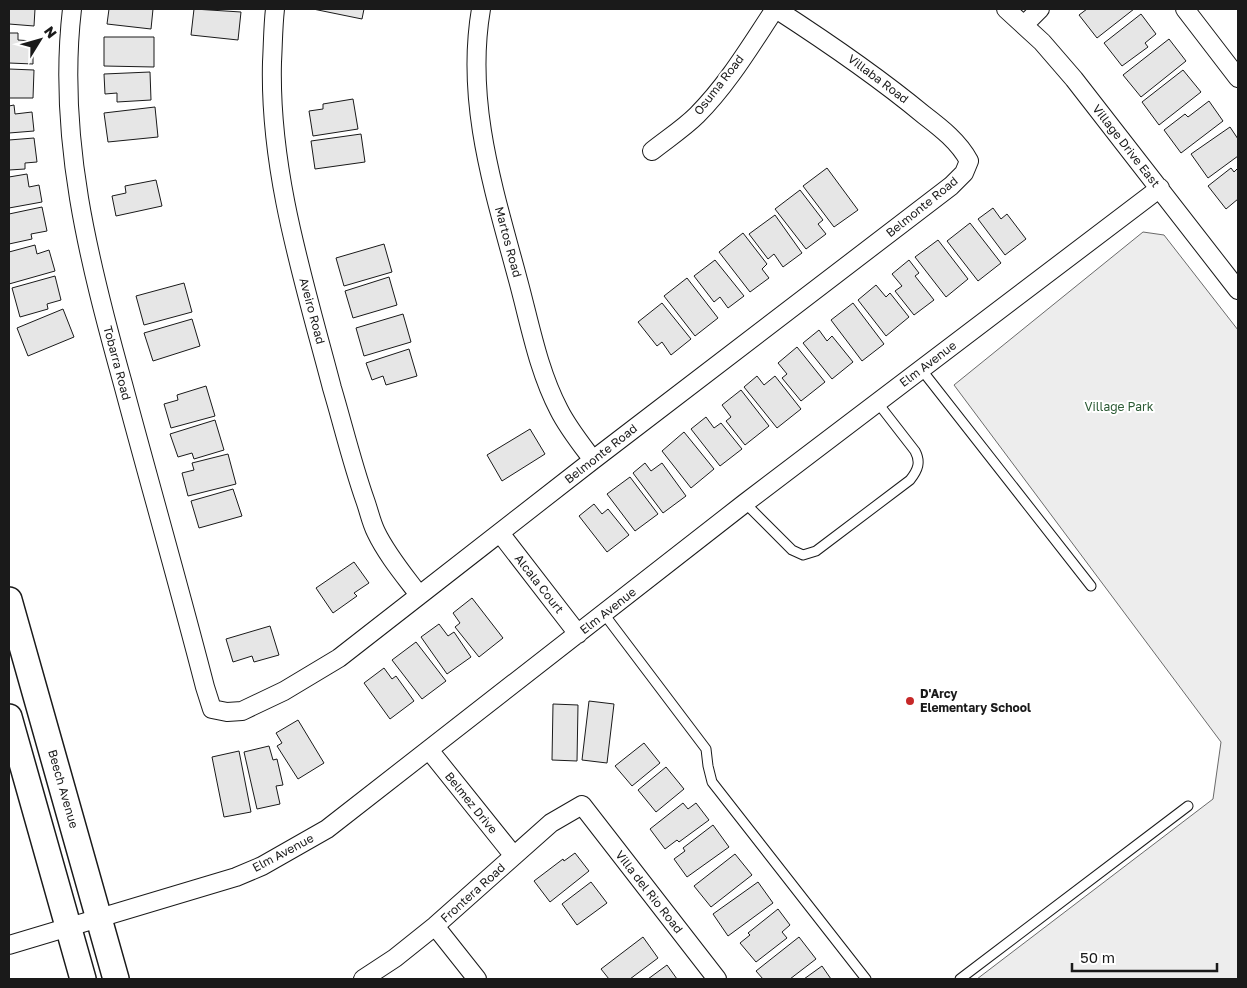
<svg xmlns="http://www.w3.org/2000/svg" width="1247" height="988" viewBox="0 0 1247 988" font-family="'Golos Text',sans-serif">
<rect width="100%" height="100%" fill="#fff"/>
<path fill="#ededed" stroke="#6a6a6a" d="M1143 232 1164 235 1238 330V979H977L1213 799 1221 742 954 385Z"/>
<path fill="#e6e6e6" stroke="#1a1a1a" d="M9 9H35L34 26 9 24Z
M109 9H153L151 29 107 24Z
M194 9 241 12 238 40 191 35Z
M313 9H364L362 19Z
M1087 9H1134L1097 38 1079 15Z
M1141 14 1156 34 1145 43 1148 47 1122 66 1104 43Z
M9 33H18V40L33 41V64L9 63Z
M104 37H154V67L104 66Z
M1169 39 1186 61 1141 97 1123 75Z
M9 69 34 70 33 98H9Z
M1183 70 1201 92 1159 125 1142 102Z
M150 72 151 100 117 102V93L105 94 104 74Z
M353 99 358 129 313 136 309 111 323 109V104Z
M1209 101 1223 121 1181 153 1164 130 1185 114 1188 117Z
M14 105 15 114 32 112 34 131 9 133V106Z
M155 107 158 137 108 142 104 113Z
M1230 127 1238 139V156L1208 178 1191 154Z
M361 134 365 162 315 169 311 141Z
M34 138 37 162 25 163V169L9 170V140Z
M827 168 858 210 834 227 803 186Z
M1231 168 1234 172 1238 168V199L1226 209 1208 186Z
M27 174 29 187 39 185 42 202 9 208V177Z
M156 180 162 206 116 216 112 196 126 193 125 186Z
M800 190 823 220 818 224 826 234 806 249 775 209Z
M42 207 47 231 31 234 32 239 9 244V214Z
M993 208 1001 219 1007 214 1026 239 1005 255 978 219Z
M775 215 802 253 783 267 774 254 768 259 749 234Z
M970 223 1001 263 978 281 947 241Z
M743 233 767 264 762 269 769 278 750 292 719 252Z
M938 240 968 279 946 297 915 257Z
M384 244 392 272 344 286 336 258Z
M35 245 37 254 49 250 55 271 9 284V252Z
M715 260 744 296 728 308 720 297 714 302 694 276Z
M909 260 919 273 915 276 934 300 914 315 895 291 902 286 892 274Z
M55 276 61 300 47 304 48 309 20 317 12 288Z
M389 277 397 305 353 318 345 291Z
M687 278 718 318 695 336 664 296Z
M184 283 192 312 144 325 136 296Z
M876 285 886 297 890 293 909 317 886 336 858 300Z
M662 303 691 339 671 355 662 342 657 346 638 322Z
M853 303 884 344 862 361 831 320Z
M63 309 74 337 28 356 17 328Z
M403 314 411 342 364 356 356 328Z
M192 319 200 346 153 361 144 333Z
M819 330 827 341 832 336 853 362 832 379 803 343Z
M797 347 825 382 801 401 782 378 787 374 778 363Z
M409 349 417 376 386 385 383 376 372 380 366 363Z
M757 376 764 385 775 376 801 409 777 428 744 387Z
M206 386 215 416 171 428 164 404 178 400 177 395Z
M741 390 769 426 745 445 726 421 731 417 722 405Z
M706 417 714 428 721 423 742 449 720 466 691 429Z
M215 420 224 450 194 459 192 453 178 457 170 434Z
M530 429 545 454 502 481 487 455Z
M684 432 714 469 691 488 662 451Z
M228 454 236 484 188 496 182 473 194 470 192 463Z
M645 463 651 471 662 463 686 496 663 513 633 473Z
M630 477 658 514 635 531 607 494Z
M233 489 242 516 199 528 191 501Z
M594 504 602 514 608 509 629 535 607 552 579 516Z
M354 562 369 583 354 593 357 596 333 613 316 588Z
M472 598 503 638 479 657 455 627 460 623 453 613Z
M439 624 448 636 454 632 471 657 447 674 421 637Z
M270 626 279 655 254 662 252 656 233 662 226 639Z
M416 642 446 681 422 699 392 660Z
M384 668 392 679 396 676 414 701 390 719 364 683Z
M589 701 614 704 607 763 582 760Z
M553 704 578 705 577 761 552 760Z
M298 720 324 763 298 779 277 746 282 743 276 733Z
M644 743 660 763 632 786 615 766Z
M269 746 273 760 277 759 283 785 276 786 280 804 257 809 244 752Z
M239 751 251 812 224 817 212 757Z
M666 767 684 789 656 812 638 790Z
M683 803 688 809 696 803 709 820 679 842 677 840 665 849 650 829Z
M713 825 729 847 687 877 674 859 685 851 683 848Z
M575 853 589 871 550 902 534 881 563 859 564 861Z
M735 854 752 875 711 907 694 886Z
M591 882 607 903 577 925 562 904Z
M758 882 773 903 728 936 713 914Z
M778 909 790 925 782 932 787 938 756 962 740 943 750 935 748 933Z
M643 937 658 958 630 979H609L601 969Z
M799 937 816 959 790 979H763L756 971Z
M667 965 677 979H648Z
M822 966 831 979H804Z"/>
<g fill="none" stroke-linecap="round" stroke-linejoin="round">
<g stroke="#1a1a1a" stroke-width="11">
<path id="lane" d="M921 369 1091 586
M745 503 792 550 803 555 816 551 910 480C918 470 921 462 915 451L877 402
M604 614 706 749 708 766 712 782 866 979
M960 979 1188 806"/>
</g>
<g stroke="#1a1a1a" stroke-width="20">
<path id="street" d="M72 9C57 137 89 262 123 384 150 485 179 586 205 687L212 709 227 712 242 711 284 691 339 658 593 460 951 186 964 173 969 161C959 142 941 128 924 115 877 76 827 42 776 9
M275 9C273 26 273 44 272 62 269 173 304 281 332 388 343 425 352 463 365 500 369 511 371 522 376 532 387 555 404 575 419 595
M481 9C465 103 494 190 518 280 530 324 538 370 559 410 568 428 581 444 593 460
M1006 9 1042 42 1074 79 1238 290
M1185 9 1238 78
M1025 24 1040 9
M652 151C667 139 684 128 697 115 728 84 751 45 775 9
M500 533 578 634
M429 750 514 856
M435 926 477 979
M9 945 236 877 262 866 327 829 745 503 1160 188
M363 979 395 958 435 926 551 823 582 805 717 979"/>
</g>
<g stroke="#1a1a1a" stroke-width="28">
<path id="secondary" d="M9 600 116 979
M9 717 83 979"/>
</g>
<use href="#lane" stroke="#fff" stroke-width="9"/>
<use href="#street" stroke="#fff" stroke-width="18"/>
<use href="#secondary" stroke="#fff" stroke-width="25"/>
</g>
<circle fill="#c62828" stroke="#fff" stroke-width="2" cx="910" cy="701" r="5"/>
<g text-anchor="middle" stroke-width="4" stroke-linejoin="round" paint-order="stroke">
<g font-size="12" fill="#1a1a1a" stroke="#fff">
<text transform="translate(878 79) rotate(37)" y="4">Villaba Road</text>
<text transform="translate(719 85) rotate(-52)" y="4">Osuma Road</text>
<text transform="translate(1126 146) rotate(52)" y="4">Village Drive East</text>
<text transform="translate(922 207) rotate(-39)" y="4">Belmonte Road</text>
<text transform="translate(508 242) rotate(75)" y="4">Martos Road</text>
<text transform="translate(312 311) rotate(75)" y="4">Aveiro Road</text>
<text transform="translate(117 363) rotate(75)" y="4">Tobarra Road</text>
<text transform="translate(928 364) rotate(-37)" y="4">Elm Avenue</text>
<text transform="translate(601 454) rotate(-38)" y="4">Belmonte Road</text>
<text transform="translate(539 584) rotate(52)" y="4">Alcala Court</text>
<text transform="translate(608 611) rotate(-38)" y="4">Elm Avenue</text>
<text transform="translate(63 789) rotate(74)" y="4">Beech Avenue</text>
<text transform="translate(471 803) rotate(51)" y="4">Belmez Drive</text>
<text transform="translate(283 853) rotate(-28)" y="4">Elm Avenue</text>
<text transform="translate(649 892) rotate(52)" y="4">Villa del Rio Road</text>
<text transform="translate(473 893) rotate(-42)" y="4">Frontera Road</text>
</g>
<g font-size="12" fill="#2b5a34" stroke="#fff">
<text x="1119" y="411">Village Park</text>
</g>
<g font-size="12" font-weight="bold" fill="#1a1a1a" stroke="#fff" text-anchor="start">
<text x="920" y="698">D'Arcy<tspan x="920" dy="14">Elementary School</tspan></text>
</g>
</g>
<rect width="1247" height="988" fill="none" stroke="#1a1a1a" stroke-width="20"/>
<g transform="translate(40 40) rotate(53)" stroke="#ffffff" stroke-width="4" paint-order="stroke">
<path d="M0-4L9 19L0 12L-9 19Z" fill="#1a1a1a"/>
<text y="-8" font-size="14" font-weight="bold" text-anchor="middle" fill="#1a1a1a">N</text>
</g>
<path d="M1072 963v8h145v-8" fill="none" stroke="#1a1a1a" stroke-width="2.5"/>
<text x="1080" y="963" font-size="15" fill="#1a1a1a" stroke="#ffffff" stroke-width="4" paint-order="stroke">50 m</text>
</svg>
